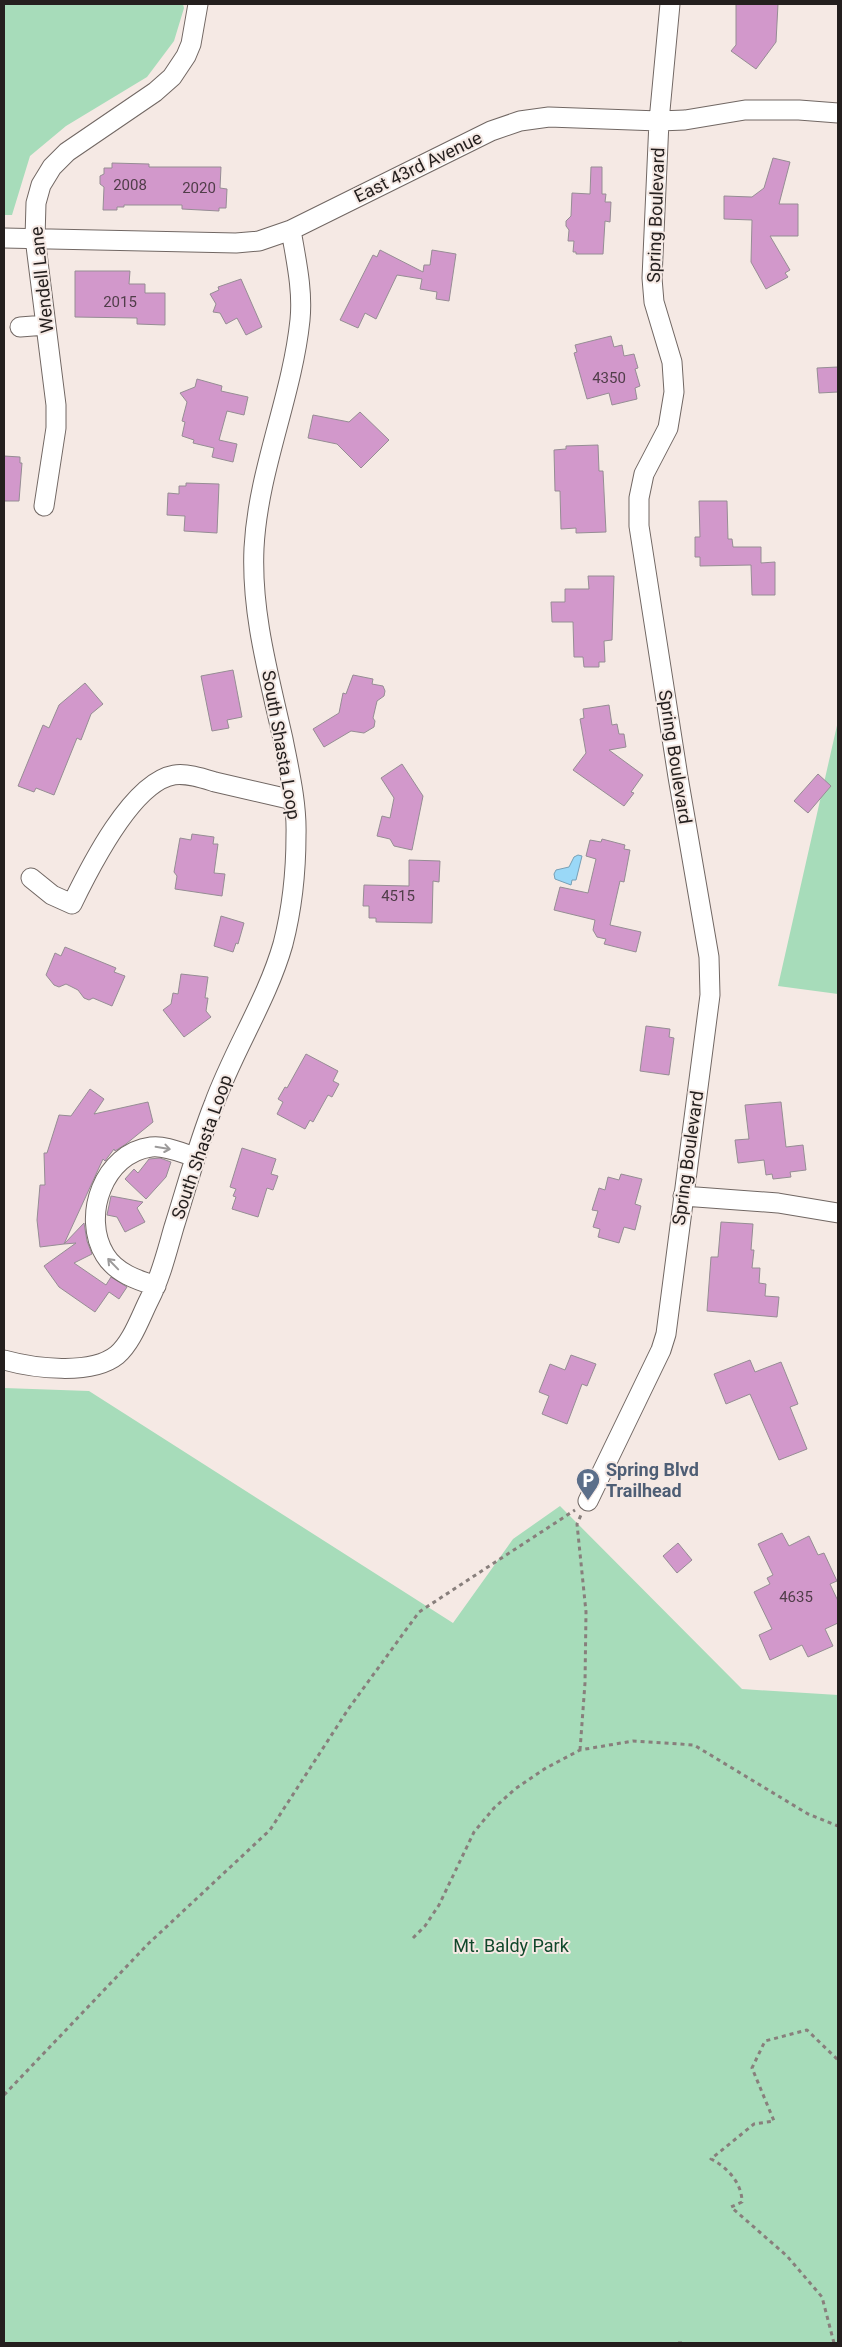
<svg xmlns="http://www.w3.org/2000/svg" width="842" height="2347" viewBox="0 0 842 2347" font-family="Roboto,sans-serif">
<rect width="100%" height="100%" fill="#f5e9e4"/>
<path fill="#a7dcba" d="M4 4H183L184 8 174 41 147 77 66 126 30 156 12 215H4Z
M838 721V994L778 986Z
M4 1388 89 1391 453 1623 513 1539 560 1506 742 1689 838 1695V2343H4Z"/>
<path fill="#9ad8f7" stroke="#77a0b6" d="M578 855 582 856 576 880H572L571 885 555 879 554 874 556 870 569 867 574 857Z"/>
<path fill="#d298cb" stroke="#968d94" d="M736 4H778L776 42 756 69 731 51 736 45Z
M773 158 790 162 779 204H798V236H770L790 270 785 273 788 277 766 289 751 262 752 220 724 219V196L752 197 764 188Z
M112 163 149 164V167H221L220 188 227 189 226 208H219V211L182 209V205H124V207H117V210H103L104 187 100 184V176L104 174V168H112Z
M591 167H602V194H606L605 202H611L610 222 605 221 603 254H576V252H573L574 241H568L569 230 566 226V221L571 216 572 193 590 194Z
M380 250 423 272 424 265H430L432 250 456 254 449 301 436 299 437 292 420 289 422 279 397 275 376 319 365 313 358 328 340 320 373 255 377 257Z
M75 271H130L129 284H145V293H165V325L137 324V318L75 317Z
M241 279 262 327 246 335 237 318 226 324 220 313 213 312 216 304 210 294 219 290 218 287Z
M611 336 614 347 622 345 624 356 634 354 638 368 635 369 640 386 635 388 637 399 612 405 609 393 587 399 574 353 577 352 575 345Z
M838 367V392L819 393 817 368Z
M197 379 222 386 221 391 248 397 244 415 227 411 219 440 237 444 233 462 212 457 214 448 193 443 194 440 182 436 185 422 182 421 187 402 180 393 195 387Z
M360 412 389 440 361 468 337 444 308 438 313 415 349 422Z
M598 445 599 471H603L606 532 576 533V528L561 529 560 491H555L554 450 566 449V446Z
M4 456 20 457V463H22L19 501H4Z
M186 483 219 484 217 533 184 531 185 516 167 515 168 493 179 494V486H186Z
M699 501H727L728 539H732L733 547H761V563L775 562V595H752L751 565 700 566V557H695V537H700Z
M588 576H614L612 640 604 641 605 662H599V667H584L583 657H574L573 622H552L551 602H565V589H589Z
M233 670 242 717 227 720 229 728 212 731 201 676Z
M353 675 373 679 372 684 383 686 385 691 384 696 377 701 373 718 375 721 374 727 364 733 351 731 324 747 313 729 339 713 343 693 346 694Z
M85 683 103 704 91 714 81 740 77 738 54 795 36 788 34 792 18 786 43 725 49 728 59 705Z
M609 705 612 725 617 724 619 734H624L626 747 609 750 643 775 631 792 634 793 624 806 573 770 586 753 580 719 584 718 583 709Z
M402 764 423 796 412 850 394 846 390 839 377 836 382 816 390 818 394 798 381 778Z
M818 774 831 786 808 813 794 801Z
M192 834 214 837 213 844H218L214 873 225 874 222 896 175 889 177 876 174 872 180 838 191 840Z
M602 839 625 845 624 849 630 850 624 882 620 881 610 925 641 932 636 952 604 944 606 939 597 937 593 930 595 920 554 910 560 887 588 893 596 859 586 856 590 840 601 842Z
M409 860 440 861 439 882 433 881 432 923 376 922V918H369V906H363L364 885 409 886Z
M221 916 244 923 238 944 236 943 233 952 214 946Z
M65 947 116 968 114 972 125 976 112 1006 93 998 89 1000 84 998 78 990 66 984 59 987 54 985 46 975 55 953 61 956Z
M181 974 208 977 205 998H208L206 1011 211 1017 184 1037 163 1010 171 1004 173 993 178 994Z
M646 1026 670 1029 669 1037 674 1038 669 1075 640 1071Z
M306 1054 338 1071 333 1081 339 1084 332 1097 328 1095 313 1122 310 1120 305 1129 277 1114 283 1102 278 1099 285 1087 287 1088Z
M90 1089 104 1099 94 1114 148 1102 153 1122 126 1144 115 1151 114 1149 105 1161 103 1159 64 1244 40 1247 37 1220 40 1185H45L44 1153H47L59 1115 71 1116Z
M781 1102 786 1147 803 1145 806 1170 790 1172 791 1177 773 1179 772 1174 766 1175 764 1160 738 1163 735 1140 749 1139 745 1105Z
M242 1148 276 1159 271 1174 278 1176 273 1190 267 1188 258 1217 232 1209 236 1197 233 1196 236 1189 230 1187Z
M160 1158 171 1162 166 1177 146 1199 125 1179 134 1169 138 1173 149 1159Z
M621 1174 642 1179 635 1204 641 1206 635 1230 624 1227 619 1243 598 1237 600 1229 593 1227 598 1211 592 1210 599 1188 605 1190 608 1177 619 1180Z
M111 1196 143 1202 137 1208 145 1222 125 1232 117 1217 107 1215Z
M721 1222 753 1224 751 1250H754L752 1268H760L759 1283 766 1284 765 1296 779 1297 777 1317 707 1311 711 1257H718Z
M84 1223 87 1241 92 1254 74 1263 106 1285 111 1277 127 1287 119 1299 109 1292 95 1312 59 1287 44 1266 76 1243 64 1244Z
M571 1355 596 1364 587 1386 582 1384 567 1424 542 1414 549 1396 539 1392 550 1364 565 1370Z
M750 1360 755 1372 781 1362 798 1404 790 1407 807 1449 779 1460 750 1394 726 1404 714 1374Z
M782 1533 789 1546 809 1536 818 1555 824 1553 837 1581 830 1584 838 1601V1623L825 1629 833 1646 808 1657 802 1645 770 1660 759 1635 772 1629 754 1592 770 1584 767 1578 773 1575 758 1544Z
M678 1543 692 1560 677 1573 663 1556Z"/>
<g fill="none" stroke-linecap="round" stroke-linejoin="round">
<g stroke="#716763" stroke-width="21">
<path id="minor" d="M4 238 236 243 259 241 291 230 491 131 520 121 549 117 659 121 685 120 745 110H799L838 113
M20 327 46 325
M44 506 56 428V405L35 238 36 203 41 185 52 167 67 152 155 92 172 77 186 56 191 44 198 4
M31 878 52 895 72 904C89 869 132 782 174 775 187 773 202 778 215 782 241 788 267 794 293 800
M683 1196 778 1203 838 1213
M156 1286C137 1280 116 1273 105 1255 81 1216 104 1153 151 1147 165 1145 182 1153 195 1157
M4 1360C33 1368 91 1376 117 1355 132 1342 140 1318 149 1300 161 1277 167 1251 174 1227 187 1186 198 1144 214 1104 234 1049 267 1000 283 944 292 909 296 871 296 835 297 803 289 770 283 739 269 676 251 613 254 548 258 470 292 397 300 320 303 290 296 260 291 230
M588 1501 661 1350 666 1334 710 995 709 957 678 777 639 526V498L644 474 668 428 674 392 672 362 654 302 652 278 659 121 670 4"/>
</g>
<path stroke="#887f7c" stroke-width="3" stroke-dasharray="4 4" stroke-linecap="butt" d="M580 1750 585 1683 586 1612 577 1524 581 1515
M413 1938 425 1926 439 1905 474 1832 494 1808 515 1789 546 1768 580 1750 633 1741 694 1745 808 1814 838 1826
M4 2095 148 1944 270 1830 349 1708 419 1612 575 1510
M678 2343H686
M834 2343 822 2297 787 2256 731 2207 742 2202C742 2183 727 2167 711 2159L754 2124 774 2121 752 2068 765 2041 807 2030 838 2060"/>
<use href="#minor" stroke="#fff" stroke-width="19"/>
</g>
<defs><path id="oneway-shaft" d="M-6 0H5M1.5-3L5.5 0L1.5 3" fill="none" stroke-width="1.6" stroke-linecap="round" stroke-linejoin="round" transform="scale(1.25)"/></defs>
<g stroke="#9c9a9a">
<use href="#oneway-shaft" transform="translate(163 1148) rotate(9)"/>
<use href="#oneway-shaft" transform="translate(113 1264) rotate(-134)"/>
</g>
<defs>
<g id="parking-pin" transform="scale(1.25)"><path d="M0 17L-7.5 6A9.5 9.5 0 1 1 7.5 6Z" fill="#5c6f8a" stroke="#f5e9e4"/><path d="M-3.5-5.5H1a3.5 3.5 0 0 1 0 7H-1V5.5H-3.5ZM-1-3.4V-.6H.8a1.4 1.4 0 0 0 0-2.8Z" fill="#fff"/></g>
</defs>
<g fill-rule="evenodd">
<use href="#parking-pin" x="588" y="1480"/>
</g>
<g text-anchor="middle" stroke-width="4" stroke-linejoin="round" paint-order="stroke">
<g font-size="15" fill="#503d49">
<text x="130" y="190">2008</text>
<text x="199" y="193">2020</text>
<text x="120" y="307">2015</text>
<text x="609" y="383">4350</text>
<text x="398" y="901">4515</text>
<text x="796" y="1602">4635</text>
</g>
<g font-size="18" fill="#241f1e" stroke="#f5e9e4">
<text transform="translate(418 167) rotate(-26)" y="6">East 43rd Avenue</text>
<text transform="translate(656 215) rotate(-88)" y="6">Spring Boulevard</text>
<text transform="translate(42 280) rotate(-96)" y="6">Wendell Lane</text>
<text transform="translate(281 745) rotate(80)" y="6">South Shasta Loop</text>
<text transform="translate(675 757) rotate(81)" y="6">Spring Boulevard</text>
<text transform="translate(202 1147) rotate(-71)" y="6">South Shasta Loop</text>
<text transform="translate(688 1158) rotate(-82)" y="6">Spring Boulevard</text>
</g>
<g font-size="18" font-weight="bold" fill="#4e5e75" stroke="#f5e9e4" text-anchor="start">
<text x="606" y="1476">Spring Blvd<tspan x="606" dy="21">Trailhead</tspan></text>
</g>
<g font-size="18" fill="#11482b" stroke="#f5e9e4">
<text x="511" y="1952">Mt. Baldy Park</text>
</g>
</g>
<rect width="842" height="2347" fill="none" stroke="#241f1e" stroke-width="10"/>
</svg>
